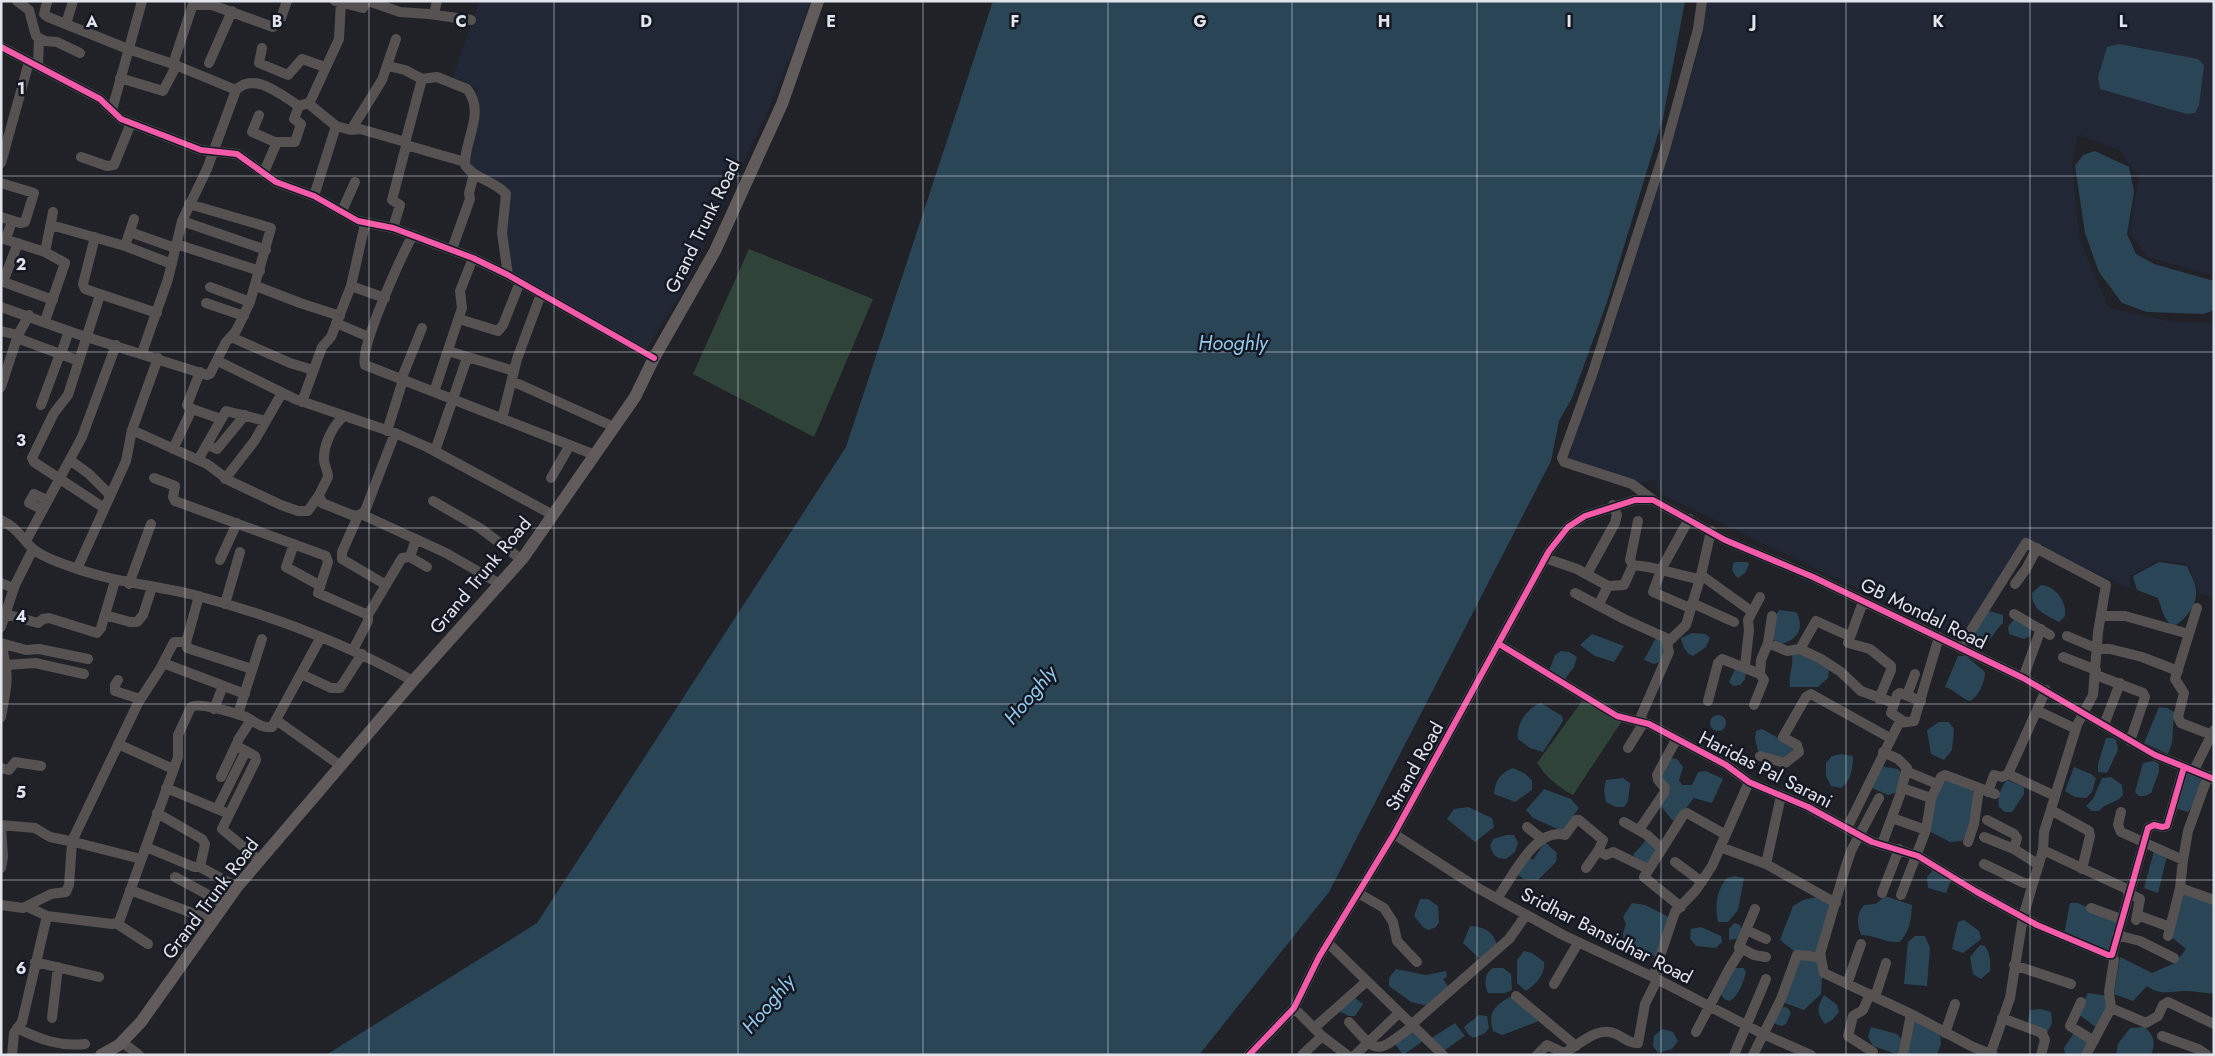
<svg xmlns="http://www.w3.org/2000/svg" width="2215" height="1056" viewBox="0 0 2215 1056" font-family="Jost,sans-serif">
<rect width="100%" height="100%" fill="#202228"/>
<path fill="#222736" d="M479 1H810L798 38 769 108 688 281 646 350 508 270 502 231 510 204 503 185 460 164 478 88 453 77Z
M1707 1H2214V275L2148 257 2130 233 2139 174 2134 170 2119 150 2078 134 2072 165 2079 238 2109 308 2173 322 2214 323V598L2199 593 2188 564 2158 560 2130 576 2131 589 2025 540 1962 639 1661 494 1655 480 1639 484 1569 459 1575 432 1603 361 1664 164 1702 37Z"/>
<path fill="#2f4338" d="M749 249 873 299 814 437 693 374Z
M1582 701 1622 721 1573 795C1558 787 1546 777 1537 763Z"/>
<path fill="#2a4556" d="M993 1H1685L1663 118 1607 302 1572 398 1559 421 1551 461 1329 892 1199 1055H326L537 923 846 447Z
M2119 44 2198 59 2204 65 2199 105 2195 113 2187 114 2100 89 2098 77 2107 47Z
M2095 151 2129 167 2134 192 2127 234 2136 254 2154 264 2214 281V310L2204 314 2147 312 2122 303 2099 272 2085 233 2075 166 2083 155Z
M1734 562H1747L1749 564 1746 572 1738 578C1732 573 1731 569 1734 562Z
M2159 562 2187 566C2190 573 2195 582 2196 589 2198 605 2185 621 2172 627L2164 616 2158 598 2137 590 2133 576Z
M2041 585C2056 586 2067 602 2065 616L2059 622C2045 614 2032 611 2032 593Z
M1779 610 1796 612C1806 628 1796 642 1779 644L1774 640C1772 629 1772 620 1779 610Z
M1985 610 2003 615V623C1995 630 1989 644 1979 648L1970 643 1972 631Z
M2015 618 2032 627 2030 636 2024 639 2009 634 2008 627Z
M1692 633 1705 634 1710 638 1706 647 1693 656C1685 653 1683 646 1681 638Z
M1592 634 1624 646 1614 662 1595 656 1580 645Z
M1657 636 1667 648 1660 662 1654 664 1644 660Z
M1561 651 1569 652 1577 657 1574 667 1564 680 1549 671 1555 655Z
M1796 651 1829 668 1828 678 1818 687H1790C1788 675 1794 667 1792 655Z
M1958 656H1966L1985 672C1985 682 1979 696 1970 701 1960 698 1955 690 1945 687Z
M1735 669 1746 672 1745 679 1740 685 1733 686 1729 682Z
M1541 703 1562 716 1563 721 1543 752 1530 748 1518 739C1516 724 1527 708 1541 703Z
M2159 707 2167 708 2174 712 2172 743 2168 754 2144 743Z
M1710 723a8 8 0 1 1 16 0a8 8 0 1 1-16 0Z
M1939 722H1949L1954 729 1952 750 1944 760 1931 754 1927 730Z
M1762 729 1788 743 1794 750 1783 760 1758 751 1755 739 1756 731Z
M2106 738H2113L2116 740 2118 750 2107 773 2098 772V764Z
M1841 754 1853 756C1853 768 1851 781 1841 788L1831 786 1826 776V763L1832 756Z
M1670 758 1677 759 1683 767 1679 780 1682 785H1692L1698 772 1706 771 1723 779 1712 803 1694 798 1676 821 1672 820 1660 805 1668 788 1659 777Z
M2154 761 2159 764V772L2151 793 2145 796H2139L2135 792 2143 763Z
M1880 766 1898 769 1903 774 1895 793 1888 795 1872 788Z
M2074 767 2091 774 2096 778 2092 792 2086 798 2075 797 2065 791Z
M1513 768 1524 773 1532 780V790L1515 802 1494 794C1495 781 1500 773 1513 768Z
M2190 773 2202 780 2192 807 2188 812 2175 808 2184 775Z
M1943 777 1973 791C1975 806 1971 828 1962 841L1950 842 1931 832 1929 820Z
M2111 777 2122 785 2123 795C2116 804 2106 802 2099 811H2092L2086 806 2093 799 2102 778Z
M1623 778 1630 783 1628 801 1624 807H1616L1606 802 1604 790 1606 780Z
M2007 780 2024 787V794L2012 812H2005L1999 807C1997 798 2001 787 2007 780Z
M1544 789 1571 799 1579 808 1562 831 1533 818 1526 810Z
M1468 807 1492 818 1494 827 1475 842 1447 819 1454 809Z
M1506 835H1514L1518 843 1515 852 1506 859C1496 859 1493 855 1490 846L1493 839Z
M1647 839 1658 849 1647 865 1640 863 1633 855Z
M1545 842 1557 853 1556 862 1538 880 1524 879 1517 874 1525 854 1533 860Z
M2154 851 2167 856 2158 893 2144 888Z
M1935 868 1951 880 1946 893 1928 888 1927 877Z
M1734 876 1744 878 1738 910 1728 922H1718C1715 905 1716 891 1727 878Z
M2182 891 2214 902V994C2204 993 2195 991 2185 991 2170 991 2160 996 2147 986L2133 1001 2114 994 2120 957 2152 973 2175 963 2186 949 2169 935Z
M1885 896 1912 905C1911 920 1910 930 1900 942 1885 943 1875 935 1861 935 1857 925 1856 914 1864 905L1876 904Z
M1818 897 1832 904 1816 951H1794L1780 940 1793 906 1803 900Z
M1420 899H1428L1438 906 1439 922 1436 927 1429 930 1424 928 1414 916Z
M1632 903 1645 905 1669 917 1659 955C1645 958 1635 953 1623 945V933L1626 924 1623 917Z
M2070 903H2078L2117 921 2108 952 2064 934Z
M1964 920 1979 931 1981 939 1963 953 1952 949 1958 922Z
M1734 923 1740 925 1742 932 1740 938 1729 940V929Z
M1470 926C1484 927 1494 931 1497 946L1482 961 1463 943Z
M1701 927 1721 936 1722 942 1716 948 1696 946 1690 938 1691 929Z
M1915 936H1925L1930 948 1927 986 1904 984 1908 942Z
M1980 945 1985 946C1990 954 1991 961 1990 971L1981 979 1973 974 1970 957Z
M1524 951 1532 953 1544 962C1546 974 1535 985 1526 991L1517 983V960Z
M1798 959H1816L1822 976 1821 994 1804 1010 1785 1003Z
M1493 968H1503L1511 974 1512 990 1505 993H1488C1484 985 1484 973 1493 968Z
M1732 968H1743L1746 972C1743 983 1739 995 1730 1001L1724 999 1720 993Z
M1396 969 1426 975 1446 971 1447 977 1443 979 1449 988 1428 1006 1411 1002 1389 986V978Z
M2088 993 2108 996 2109 1006 2097 1028 2078 1014Z
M1824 995 1837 1005 1839 1012 1832 1020 1825 1024C1816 1012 1817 1007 1824 995Z
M1512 996 1539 1021 1502 1035 1493 1031C1487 1012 1496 1004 1512 996Z
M1355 998 1363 1004 1355 1016H1349L1337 1010Z
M1787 1007 1791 1013 1786 1024 1782 1026 1775 1024 1773 1018 1778 1008Z
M2040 1009 2051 1012 2052 1023 2047 1033 2027 1026 2030 1010Z
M1479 1015 1487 1016 1489 1028 1484 1034 1473 1038 1468 1034 1464 1027Z
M1914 1019 1940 1033 1941 1044 1937 1055H1905Z
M1455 1023 1465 1036 1442 1052 1430 1039Z
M1871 1027 1897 1034 1902 1040 1899 1055 1873 1046 1868 1037Z
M2145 1027C2154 1036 2156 1043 2151 1055H2116L2118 1044 2130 1028Z
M1411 1029 1423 1041 1403 1055 1393 1041Z
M1662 1029 1673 1032 1678 1041 1672 1049 1658 1053 1653 1046 1654 1036Z
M2074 1033 2090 1039 2083 1055H2065L2064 1048Z"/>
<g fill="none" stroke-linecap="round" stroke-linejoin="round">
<path stroke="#565252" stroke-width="10" d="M17 1 29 10 36 36 45 41 57 42 80 53
M335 1 363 8 366 1
M341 1 339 39 309 104 336 126 351 130 360 129 402 141 406 139 422 79 437 77 467 89C486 113 464 140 465 165 474 179 495 181 506 194L502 233 508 275
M368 1 400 12 429 14 471 20
M47 2 44 14 48 17 128 49 173 64 194 1
M193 5H212L273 27 281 18 287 1
M434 14 437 1
M66 24 73 1
M1 47 100 99 121 119 201 150 237 154 276 182 314 196 358 221 393 228 473 258 508 275 654 358
M262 48 259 63 288 75 302 59 325 67
M209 63 232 11
M173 64 236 90
M38 66 39 39
M388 66 405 70 422 79
M120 78 163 91 174 70 175 63
M112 110 142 1
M259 115 252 132 277 143
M351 130 382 80 396 39
M406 145 465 162
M81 157 107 166 114 165 131 123
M1 163 29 62
M264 172 277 142H295L301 124 294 119 299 106
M1 183 34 193 25 222 20 223 1 217
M314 196 336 126
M189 204 271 228 250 302 236 331 226 342 216 362
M342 211 355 182
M182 221 266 250
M51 225 125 246 172 264
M393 228 400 205 392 200 406 146 404 141
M130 232 175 248
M413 235C403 253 358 350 365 365L595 455
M95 237 83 284 85 289 157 313
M1 238 45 252 65 263 45 321
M6 239 12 221
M176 244 260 271
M125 246 134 219
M452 249 470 199 469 193 474 174
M45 252 53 212
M1 281 53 300
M3 282 18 243
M256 286 300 303 340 316
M351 286 385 298
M210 287 250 302
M100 295 68 395 54 413 32 458 34 462 104 508
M206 303 244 316
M1 307 74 333 207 375 210 374 216 362 218 361 295 399 395 433 427 447 553 515
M459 319 498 331 503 325 520 282
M336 323 369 337
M1 331 18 335 29 315
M231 337 290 363 313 370
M17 338 79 361
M448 351 514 371
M142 353 168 279 182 221 207 169 236 90C255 71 282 96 299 106L308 103
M61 354 69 331
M200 372 187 405 192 409 221 419
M401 380 422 328
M512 381 614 427
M1 387 18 335
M434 392 462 308 460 291 473 258
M302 402 322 347 331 337 351 286 365 224
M41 405 60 354
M344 416C332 426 323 446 324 461 325 467 328 471 328 477L319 495 322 503 352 515 358 516 365 511 395 433
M502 419 517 359 541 294
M132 430 207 464 230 481 281 505 298 511H308L319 495
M387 431 403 380
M208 445 217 449 245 415
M173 449 192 409
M435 451 467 358
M70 460 89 474 110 495
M198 460 226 411 266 421
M154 478 175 486 173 497 175 501 326 556 328 562 318 593 368 615V621L353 650
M551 478 570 445
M225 479 255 440 282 393
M1653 500 1632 484 1564 462 1562 458 1593 372 1665 149 1698 29 1702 1
M433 501 480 528 522 560
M42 509 29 503 34 494 47 500
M361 514 446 553 500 584
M358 516 342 552V559L386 585
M1689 519 1662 568 1653 592 1690 608
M1 520C16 527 21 537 32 548 41 556 57 562 69 566 111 582 155 585 198 596 273 616 346 644 413 681
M26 541 82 437 116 345
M294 544 286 567 319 585
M410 557 416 539
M1545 558 1577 569 1608 586 1599 604
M220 560 237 523
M1633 565 1630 560 1638 521
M77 569 126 461 132 430 158 358
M1587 574 1615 523 1617 515 1613 505
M1701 575 1751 611
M1 583 13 588
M129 584 151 524
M2015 584 2026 569 2037 548
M1608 586 1624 585 1633 565C1659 567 1675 575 1699 579
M1575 593 1624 619 1666 638 1669 652 1639 721
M1863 602 1848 643 1870 649 1891 666V670L1879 699
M1692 603 1734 622
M225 604 240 552
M2197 608 2175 679 2184 693 2178 717 2181 723 2212 735
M5 614 38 623 43 619 49 618 97 633 101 628 115 581
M2014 614 2050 635
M105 615 130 622H137L143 615 152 587
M368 615 402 558 410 557 427 567
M1772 616 1768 643 1787 651 1800 649 1821 659 1841 672 1861 691 1894 703
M2102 616H2125L2189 634
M1 627 15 585 33 549
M2067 636 2098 649H2110L2142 657 2178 671
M186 641 187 648 252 669
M1668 642 1686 625 1701 575 1711 531
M1 643 26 650 39 649 88 659
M1499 644 1617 716 1649 724 1726 765 1749 782 1808 807 1872 842 1918 856 1977 892 2037 925 2108 955H2112L2148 828 2154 825 2162 827 2167 826 2184 767
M1 645C10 676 7 685 1 717
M1960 648 2026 543 2106 585 2098 632 2093 695 2077 725 2044 832 2043 850 2023 917 2010 998 1990 1055
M1800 649 1816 621 1849 636
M2063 657 2096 670
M163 663 245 694
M7 665 35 663 84 674
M1745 666 1749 630 1748 620 1760 597
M301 674 331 688H340L362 654
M2096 675 2143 693 2145 697 2130 741
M2023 678 2041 629
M118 680 115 685V691L140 699
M1907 695 1915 674
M1708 701 1718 663 1722 659 1760 674 1761 660 1768 643
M1754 705 1764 680 1760 674
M214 709 223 686
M2038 711 2076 729
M238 714 262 639
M251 720 238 740 237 746 255 756 256 760 222 829 260 861
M276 720 341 766
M1903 721 1891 713 1897 695 1900 693 1921 701
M2104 725 2120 683
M118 744 173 769
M1628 748 1644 722
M1760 756 1785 763 1799 752 1797 745 1783 737 1806 697 1811 694 1890 738
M1 768 9 770 15 762 41 766
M2194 770 2214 730
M1906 771 1937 784
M2008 774 2046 690
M221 777 237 743
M166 788 229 814
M1902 788 1931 798
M1988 792 1994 775 2002 777 2008 774 2055 796
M1879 798 1851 851 1845 869 1820 954 1824 973 1911 1014 1973 1047 1993 1055
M217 809 246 751
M2051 810 2089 831 2090 836 2082 869
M2121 812 2118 825 2121 832 2183 860 2180 888
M157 813 202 839 205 844 200 867 237 887
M1892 818 1926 830
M1987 820 2014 834 2017 838 2014 849 2039 865
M1624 822 1647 835 1662 849 1644 877 1681 907
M1 825 35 828 50 837 74 842
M1 827 3 857 1 868
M1527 827 1542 839
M1847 828 1899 723 1914 721 1939 637
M1639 830 1664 793 1665 788 1658 780 1657 775 1676 740
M1394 834 1476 887 1563 935 1653 977 1763 1034 1811 1055
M1984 837 2014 849
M1968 842 1974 824 1979 789
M1882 844 1900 795 1907 768 1898 759 1883 752
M146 847 194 867H200
M1720 847 1766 864 1836 903
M1662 849 1684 814 1687 813 1726 835
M2043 850 2129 890
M1598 851 1606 855 1613 852 1648 869
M141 859 74 842V837L138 703 160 669 174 642H184L187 639 199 596
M2183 860 2188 831 2208 776
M1675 862 1702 882
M1766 864 1781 796
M1984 864 2024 883 2033 884
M175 877 225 904
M130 890 214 921
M1358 893 1384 908 1393 922 1397 941 1417 962
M1882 893 1899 849
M2128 893 2140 899 2136 920
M1901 895 1926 830 1931 799 1941 777 1945 775 1995 794
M1497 898C1512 879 1535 826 1565 835L1576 820H1579L1603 840 1598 851 1586 868
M1 905 23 908 51 894 66 892 69 885 72 842
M28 907 47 916 112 924 119 922 178 757V735L191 707C200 702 235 713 246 717 254 721 262 729 272 727L321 637
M2091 908 2121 919
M1755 909 1739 947 1754 955 1766 957
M2137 915 2170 927
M116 923 148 944
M1746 930 1766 939
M2117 935 2140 941 2174 958
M2168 936 2180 888 2214 900
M1328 943 1443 1055
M35 962 99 977
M2014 965 2071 984
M1653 977 1675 912 1696 890 1712 866 1749 782
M1554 984 1578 943
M1847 984 1861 944
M1870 994 1863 1010 1853 1016 1848 1036 1873 1052
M1516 996 1576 1046
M1875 997 1886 963
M2081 1002 2070 1026 2094 1041
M1294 1008 1322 1036 1347 1055
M2111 1008 2146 1023 2158 1016 2163 1005 2168 1002 2214 1024
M52 1018 58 967
M2002 1018 2042 1033 2045 1040 2041 1055
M1349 1022C1379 1056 1376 1053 1413 1026
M1411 1025 1509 939 1526 915
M17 1028C39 1039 60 1047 85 1044
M1314 1028 1367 981
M1696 1032 1729 969 1741 950
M1945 1033 1955 1004
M2162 1036 2198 1049 2207 1055
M122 1042 139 1055
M12 1055 14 1033 22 1022 47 916
M1249 1055 1294 1008 1319 957 1394 834 1549 551 1568 527 1585 516 1635 500H1653L1725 540 1813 577 2023 678 2155 755 2214 779
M1302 1055 1322 1036
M1355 1055 1399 1013
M1537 1055 1547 1045 1564 1053C1579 1045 1598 1025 1616 1034 1623 1037 1630 1044 1638 1043L1645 1004 1657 980
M1734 1055 1766 979
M1753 1055 1781 999 1797 955 1821 957
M1903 1055 1911 1014
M2086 1055 2111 1008 2109 992 2114 960 2112 955"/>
<path stroke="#615b5b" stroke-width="12" d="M101 1055 119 1045 141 1022 237 887 413 681 523 558 635 397 654 358 715 251 782 104 818 1"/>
<g stroke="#141822" stroke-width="9">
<path id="cycleway" d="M1 47 100 99 121 119 201 150 237 154 276 182 314 196 358 221 393 228 473 258 508 275 654 358
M1499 644 1617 716 1649 724 1726 765 1749 782 1808 807 1872 842 1918 856 1977 892 2037 925 2108 955H2112L2148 828 2154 825 2162 827 2167 826 2184 767
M1249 1055 1294 1008 1319 957 1394 834 1549 551 1568 527 1585 516 1635 500H1653L1725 540 1813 577 2023 678 2155 755 2214 779"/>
</g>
<use href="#cycleway" stroke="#f35aa7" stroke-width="6"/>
</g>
<path fill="none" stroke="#e2e5ec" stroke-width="1" stroke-opacity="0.55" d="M185 1V1055M369 1V1055M554 1V1055M738 1V1055M923 1V1055M1108 1V1055M1292 1V1055M1477 1V1055M1661 1V1055M1846 1V1055M2030 1V1055M1 176H2214M1 352H2214M1 528H2214M1 704H2214M1 880H2214"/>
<g text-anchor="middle" stroke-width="5" stroke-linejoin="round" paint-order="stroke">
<g font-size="19" fill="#e2e5ec" stroke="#141822">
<text transform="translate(702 226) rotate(-64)" y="7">Grand Trunk Road</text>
<text transform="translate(480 575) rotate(-50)" y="7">Grand Trunk Road</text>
<text transform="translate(1924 613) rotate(26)" y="7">GB Mondal Road</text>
<text transform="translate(1414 766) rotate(-61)" y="7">Strand Road</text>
<text transform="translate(1766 769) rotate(27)" y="7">Haridas Pal Sarani</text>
<text transform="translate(210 898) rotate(-53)" y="7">Grand Trunk Road</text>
<text transform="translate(1607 935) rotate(27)" y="7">Sridhar Bansidhar Road</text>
</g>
<g font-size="20" font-style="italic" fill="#94ccf0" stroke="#141822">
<text x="1233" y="350">Hooghly</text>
<text transform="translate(1030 695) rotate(-50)" y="7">Hooghly</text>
<text transform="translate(768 1004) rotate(-50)" y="7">Hooghly</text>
</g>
</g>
<g font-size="16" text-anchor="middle" font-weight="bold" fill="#e2e5ec" stroke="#141822" stroke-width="5" stroke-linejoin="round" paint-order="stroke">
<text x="92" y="27">A</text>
<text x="277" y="27">B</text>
<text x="461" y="27">C</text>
<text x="646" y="27">D</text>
<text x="831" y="27">E</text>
<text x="1015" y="27">F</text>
<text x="1200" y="27">G</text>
<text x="1384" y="27">H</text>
<text x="1569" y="27">I</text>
<text x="1754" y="27">J</text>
<text x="1938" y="27">K</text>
<text x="2123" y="27">L</text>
<text x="21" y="94">1</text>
<text x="21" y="270">2</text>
<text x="21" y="446">3</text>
<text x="21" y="622">4</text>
<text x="21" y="798">5</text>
<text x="21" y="974">6</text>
</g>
<rect width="2215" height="1056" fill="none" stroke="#e2e5ec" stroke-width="5"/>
</svg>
